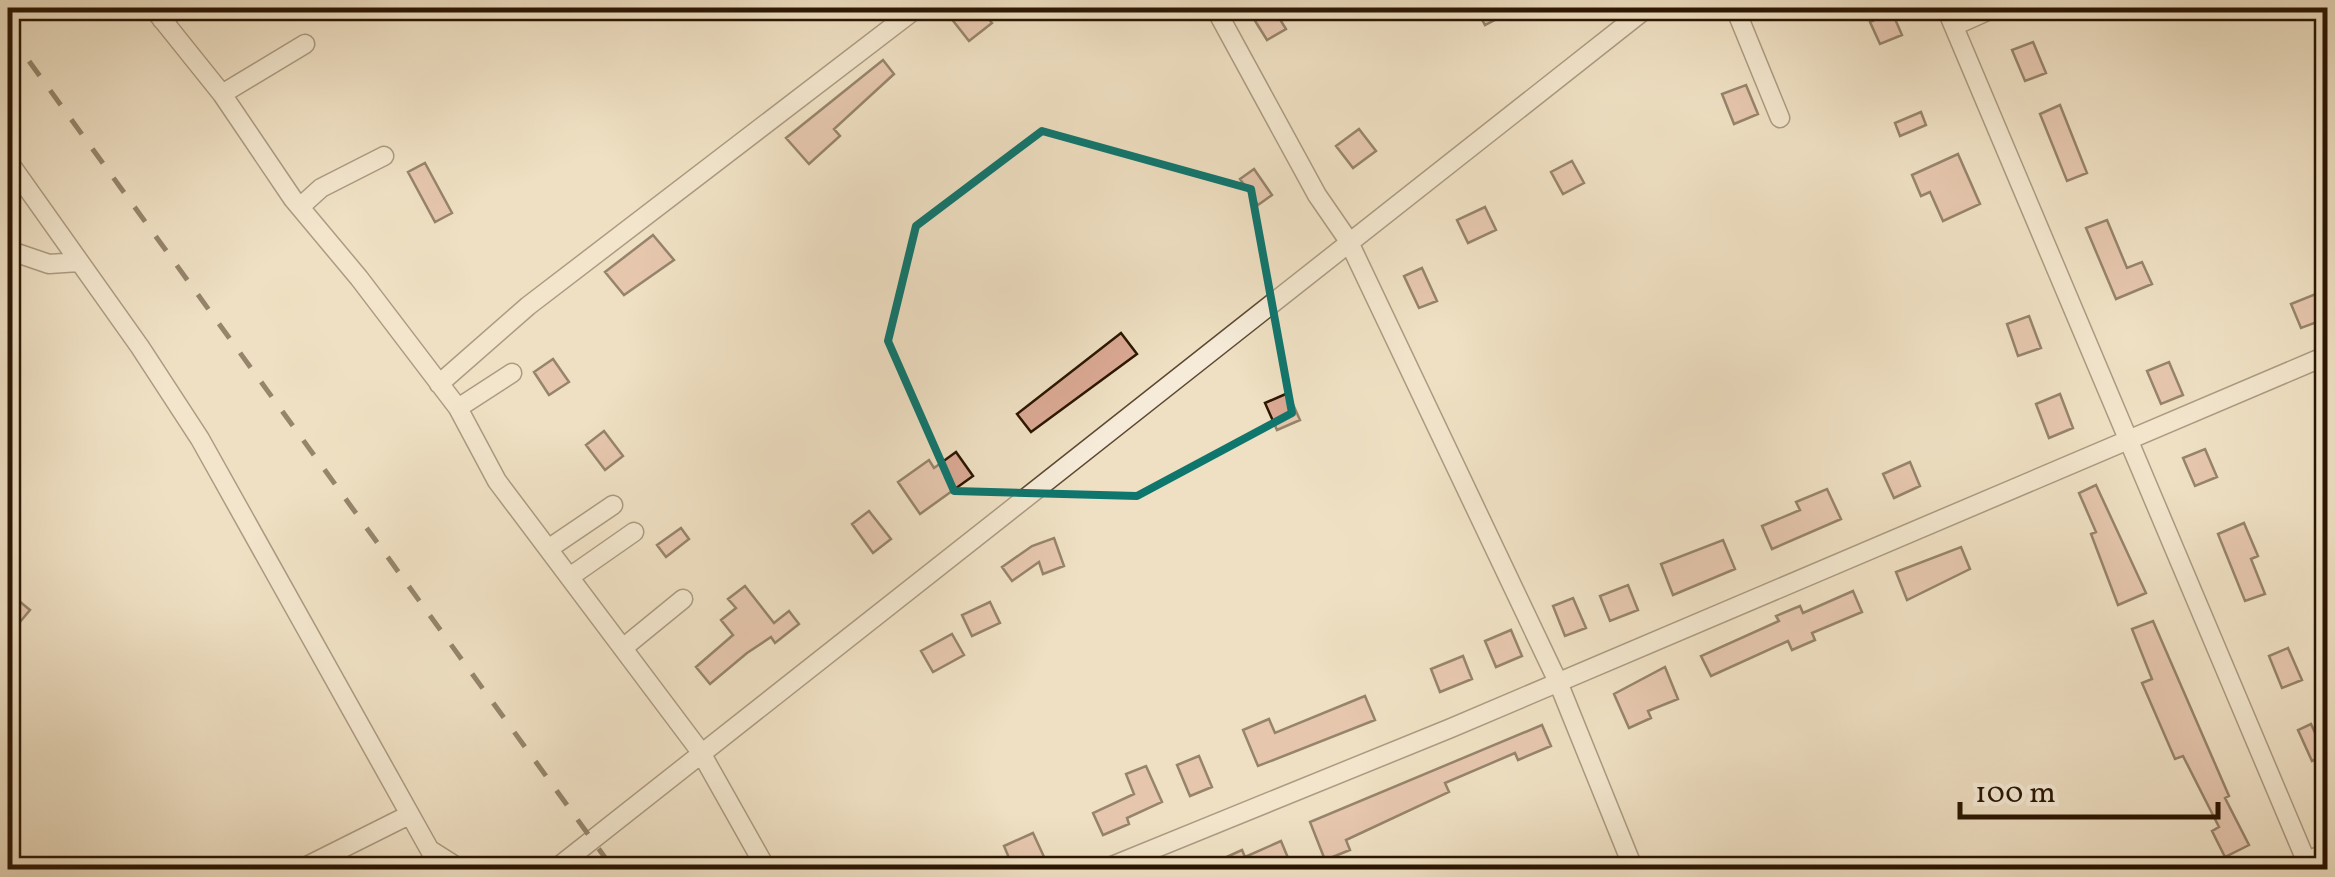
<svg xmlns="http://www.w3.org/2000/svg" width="2335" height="877" viewBox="0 0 2335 877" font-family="Vollkorn,serif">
<rect width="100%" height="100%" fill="#efe0c3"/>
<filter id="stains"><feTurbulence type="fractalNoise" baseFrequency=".002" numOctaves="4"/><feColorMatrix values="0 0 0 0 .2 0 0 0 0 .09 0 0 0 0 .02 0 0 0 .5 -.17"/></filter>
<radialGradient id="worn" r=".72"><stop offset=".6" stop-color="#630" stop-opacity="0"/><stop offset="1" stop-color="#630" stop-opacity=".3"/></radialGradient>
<path fill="#dba994" stroke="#2b1602" stroke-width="2.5" d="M943 8H980L992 23 969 41Z
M1247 8H1273L1286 29 1267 40Z
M1491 8H1518L1485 25 1479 14Z
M1892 12 1902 35 1880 44 1870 22Z
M2033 42 2046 73 2025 81 2012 50Z
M883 60 894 74 834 129 840 136 809 164 786 138Z
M1746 85 1758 114 1734 124 1722 94Z
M2060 105 2087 173 2067 181 2040 114Z
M1921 112 1926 125 1900 136 1895 123Z
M1359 129 1376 151 1353 168 1336 146Z
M1958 154 1980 204 1943 221 1930 192 1921 196 1912 175Z
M1572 161 1584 183 1563 194 1551 172Z
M425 163 452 213 435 222 408 172Z
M1254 169 1272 195 1258 205 1240 179Z
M1485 207 1496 230 1468 243 1457 220Z
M2107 220 2127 268 2142 262 2152 284 2116 299 2086 228Z
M653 235 674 260 624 295 605 272Z
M1422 268 1437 301 1419 308 1404 276Z
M2328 289V318L2301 328 2291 304Z
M2029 316 2041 348 2018 356 2007 324Z
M1121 333 1137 354 1031 432 1017 414Z
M553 359 569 382 549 395 534 372Z
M2169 362 2183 395 2161 404 2147 371Z
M1288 393 1300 420 1277 430 1265 403Z
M2060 394 2073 428 2049 438 2036 404Z
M604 431 623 456 605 470 586 445Z
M2205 449 2217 477 2195 486 2183 458Z
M956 452 973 476 920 514 898 482 929 460 934 468Z
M1910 462 1920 486 1894 498 1883 474Z
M2096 485 2146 593 2118 605 2091 534 2096 532 2079 493Z
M1827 489 1841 519 1772 549 1762 526 1800 510 1796 502Z
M869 511 891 539 873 553 852 524Z
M2244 523 2258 556 2251 559 2265 594 2245 601 2218 534Z
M681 528 689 539 666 557 657 545Z
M1054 538 1064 566 1043 574 1039 562 1012 581 1002 567 1032 546Z
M1723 540 1735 569 1673 595 1661 564Z
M1961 547 1970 569 1907 600 1896 572Z
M1628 585 1638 610 1610 621 1600 596Z
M745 586 774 623 789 611 799 624 775 643 771 637 747 653 710 684 696 667 733 635 721 620 736 608 728 599Z
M1853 591 1862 612 1812 633 1815 640 1792 650 1788 641 1711 676 1701 656 1779 621 1776 616 1800 606 1803 613Z
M8 592 30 610 20 622 8 611Z
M1573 598 1586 628 1565 636 1553 606Z
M990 602 1000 623 972 636 962 615Z
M2153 621 2229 796 2225 798 2249 845 2225 857 2212 831 2219 827 2183 756 2175 759 2142 683 2152 679 2132 629Z
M1511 630 1522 656 1496 667 1485 641Z
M952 634 964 655 933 672 921 651Z
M2288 648 2302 680 2282 688 2269 656Z
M1463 656 1472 679 1440 692 1431 669Z
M1665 667 1678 699 1648 711 1651 718 1629 728 1614 694Z
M1365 696 1375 720 1258 766 1243 730 1269 719 1275 733Z
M2311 724 2325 755 2312 761 2298 730Z
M1542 725 1551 746 1518 760 1515 753 1445 783 1449 792 1346 840 1350 850 1325 860 1310 822Z
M1199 756 1212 787 1190 796 1177 765Z
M1146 766 1162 802 1127 818 1129 824 1103 835 1093 813 1134 794 1126 774Z
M1033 833 1045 859 1014 870 1004 846Z
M1281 841 1293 870H1198L1242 850 1245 857Z"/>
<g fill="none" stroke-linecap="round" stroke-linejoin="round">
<g stroke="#5c4832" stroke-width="21">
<path id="minor" d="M153 8 222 94 293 199 359 278 458 408 497 481 700 751 767 870
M1215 8 1317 195 1348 240 1558 682 1634 870
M1735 8 1780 118
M1946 8 2310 870
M162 20 179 8
M1954 26 1994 8
M222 94 305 44
M8 161 140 347 200 439 441 870
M300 207 321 188 384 156
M8 250 49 264 79 262
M439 384 528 306 917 8
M458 408 512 373
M551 547 613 505
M571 576 634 532
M623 648 683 599
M432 851 462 870
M299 870 407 816
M554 870 1647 8
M1102 870 1451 728 2328 355
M2287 870 2328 852"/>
</g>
<use href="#minor" stroke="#f5ebd8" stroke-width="18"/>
<path stroke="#2b1602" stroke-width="5" stroke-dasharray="18 18" stroke-linecap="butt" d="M8 32 614 870"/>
</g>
<path d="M0 0H2335V877H0ZM1042 131 1251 189 1292 413 1137 496 954 491 888 341 916 226Z" fill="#efe0c3" fill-opacity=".55" fill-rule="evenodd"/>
<path fill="none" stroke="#0f766e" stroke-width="8" stroke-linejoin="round" d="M1042 131 1251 189 1292 413 1137 496 954 491 888 341 916 226Z"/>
<rect width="2335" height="877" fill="none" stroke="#efe0c3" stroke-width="40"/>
<rect x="10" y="10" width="2315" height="857" fill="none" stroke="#2b1602" stroke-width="5"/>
<rect x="20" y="20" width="2295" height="837" fill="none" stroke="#2b1602" stroke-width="2.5"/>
<path d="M1960 802v15h258v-15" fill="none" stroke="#2b1602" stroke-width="5"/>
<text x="1975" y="802" font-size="30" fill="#2b1602" stroke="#f5ebd8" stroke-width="8" paint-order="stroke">100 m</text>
<rect width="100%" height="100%" filter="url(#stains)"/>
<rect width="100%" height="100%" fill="url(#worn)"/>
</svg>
